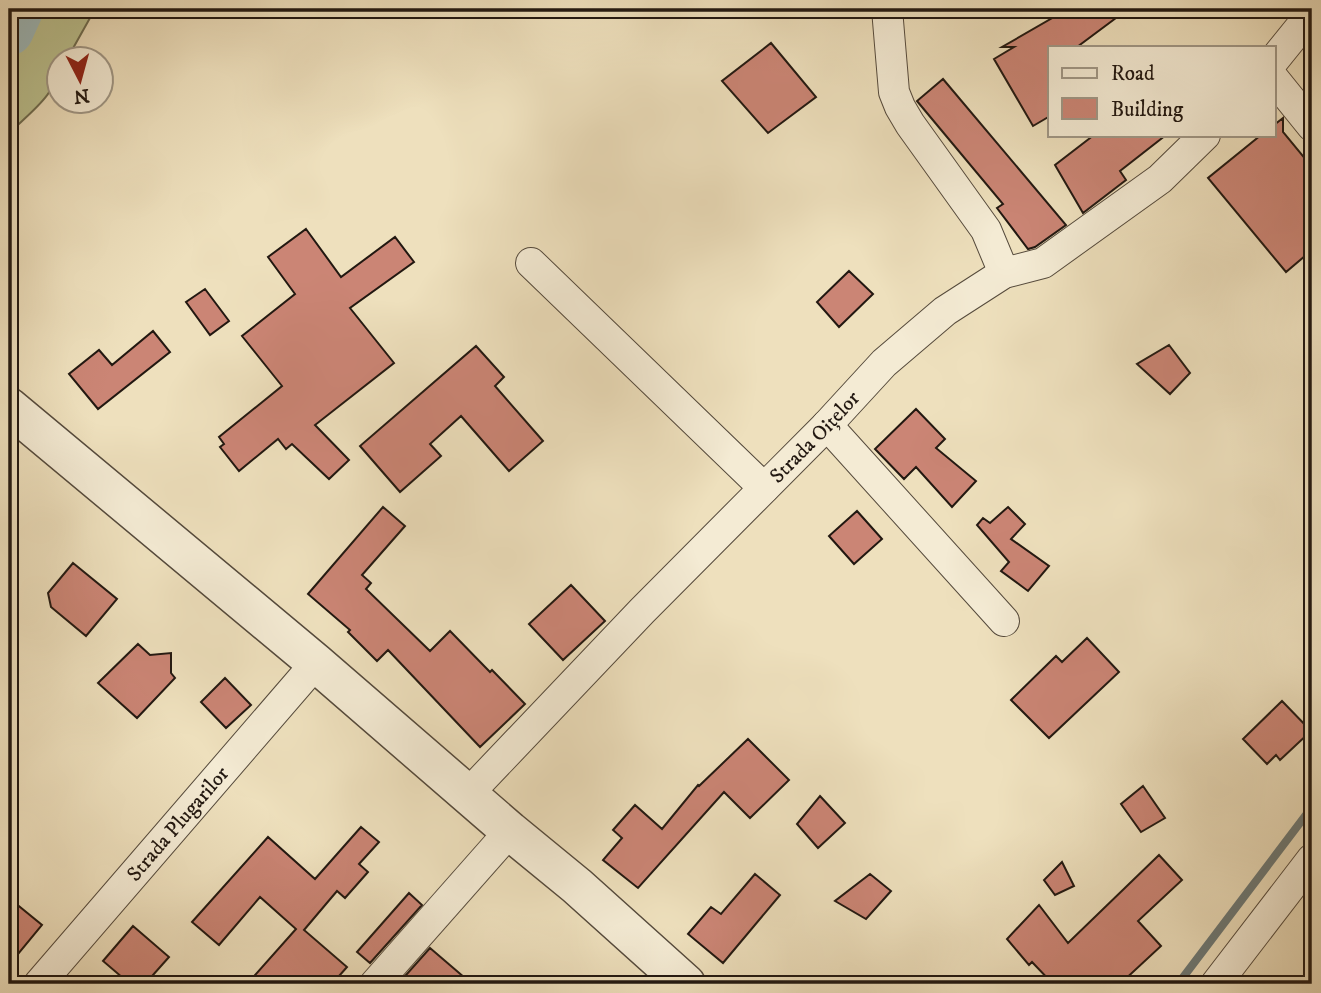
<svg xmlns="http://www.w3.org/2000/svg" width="1321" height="993" viewBox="0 0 1321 993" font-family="'IM FELL DW Pica',serif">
<rect width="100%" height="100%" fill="#eee0bd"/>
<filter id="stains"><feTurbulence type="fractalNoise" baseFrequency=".00286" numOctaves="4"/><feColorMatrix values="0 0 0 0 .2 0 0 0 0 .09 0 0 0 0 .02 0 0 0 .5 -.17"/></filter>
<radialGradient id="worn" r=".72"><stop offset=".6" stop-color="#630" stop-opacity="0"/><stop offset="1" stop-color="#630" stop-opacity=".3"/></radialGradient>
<path fill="#bbc18f" stroke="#6e6c50" stroke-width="2" d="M9 9H95L67 59 60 60C60 92 31 112 9 133Z"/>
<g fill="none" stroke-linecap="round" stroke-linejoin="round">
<path stroke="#6c7977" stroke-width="8" d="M1178 984 1312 807"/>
<path stroke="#9ebabb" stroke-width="49" d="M9 31 19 9"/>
</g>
<path fill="#cb8575" stroke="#221811" stroke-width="2" d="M1068 9H1128L1077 47H1050V116L1033 126 994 59 1014 47H1002Z
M771 43 816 97 768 133 722 81Z
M943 79 1066 225 1035 247 1028 249 997 208 1003 204 917 101Z
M1283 118V132L1312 167V250L1286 272 1208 178 1261 135H1274V125Z
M1094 135H1166L1120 171 1126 180 1083 213 1055 165Z
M306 229 341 277 395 237 414 262 350 308 394 363 315 425 349 460 329 479 292 444 286 449 278 439 239 471 220 447 224 444 219 437 282 386 242 336 295 294 268 257Z
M849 271 873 294 839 327 817 302Z
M205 289 229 321 210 335 186 302Z
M153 331 170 352 98 409 69 374 99 350 112 365Z
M1169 345 1190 373 1170 394 1137 364Z
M476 346 504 377 495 386 543 441 509 471 461 416 430 444 441 456 400 492 360 446Z
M916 409 945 439 936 448 976 481 952 507 916 467 904 479 875 449Z
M383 507 405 526 362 575 371 583 366 589 430 651 450 631 490 672 492 670 525 704 480 747 388 650 377 661 348 632 350 630 308 594Z
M1008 507 1025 524 1011 539 1049 566 1028 591 1001 571 1009 562 977 525 983 518 990 523Z
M857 511 882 539 854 564 829 536Z
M73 563 117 599 86 636 51 607 48 593Z
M571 585 605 621 563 660 529 624Z
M1087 638 1119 672 1049 738 1011 700 1056 656 1062 662Z
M138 644 150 655 171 653V673L175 678 137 718 98 683Z
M225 678 251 705 226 728 201 702Z
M1282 701 1311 731 1280 760 1276 755 1267 764 1243 739Z
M748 739 789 780 750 818 724 792 638 888 603 860 622 838 613 830 635 805 662 829 698 785 699 786Z
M1143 786 1165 818 1141 832 1121 804Z
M820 796 845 823 818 848 797 824Z
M361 827 379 842 359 864 368 872 345 898 337 891 304 930 347 967 332 984H247L296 929 260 897 219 945 192 922 268 837 315 879Z
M1159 855 1182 880 1138 921 1161 946 1120 984H1053L1032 962 1029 965 1007 939 1039 905 1068 943Z
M1062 862 1074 886 1055 895 1044 880Z
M755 874 780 895 723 963 688 934 711 907 721 914Z
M870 874 891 891 866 919 835 901Z
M409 893 422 905 370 963 357 952Z
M9 898 42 925 9 965Z
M133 926 169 957 145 984H130L103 961Z
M430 948 472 984H398Z"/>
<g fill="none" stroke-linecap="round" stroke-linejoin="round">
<g stroke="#554a3c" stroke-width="32">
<g id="minor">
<path d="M887 9 894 92 900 107 910 124 986 230 1004 273"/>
<path d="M1274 60 1312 13"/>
<path d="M1274 79 1312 126"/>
<path d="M531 263 764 488"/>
<path d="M827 425 1004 621"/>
<path id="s1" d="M467 795 642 611 827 425 884 363 945 311 1004 273 1043 263 1160 179 1205 135"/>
<path id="s2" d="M39 984 316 663"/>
<path d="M375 984 510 831"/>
<path d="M1216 984 1312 859"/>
</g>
</g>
<g stroke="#554a3c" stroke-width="41">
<path id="tertiary" d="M9 407 316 663 510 831 577 886 686 984"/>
</g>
<use href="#minor" stroke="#f4ebd4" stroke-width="30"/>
<use href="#tertiary" stroke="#f4ebd4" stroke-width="38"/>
</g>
<g text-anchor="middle" stroke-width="7" stroke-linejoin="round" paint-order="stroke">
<g font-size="21" fill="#221811" stroke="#f4ebd4">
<text dy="7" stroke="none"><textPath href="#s1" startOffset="499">Strada Oițelor</textPath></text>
<text dy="7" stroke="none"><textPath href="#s2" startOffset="212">Strada Plugarilor</textPath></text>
</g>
</g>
<rect width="1321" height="993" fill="none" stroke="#eee0bd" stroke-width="35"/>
<rect x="10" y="10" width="1300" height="972" fill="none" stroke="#221811" stroke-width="3.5"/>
<rect x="18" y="18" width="1286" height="958" fill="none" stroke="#221811" stroke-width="2"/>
<rect x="1048" y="46" width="228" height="91" fill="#f4ebd4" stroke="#a09786" stroke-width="2"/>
<rect x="1062" y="68" width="35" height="10" fill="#f4ebd4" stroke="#a09786" stroke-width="2"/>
<text x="1111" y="80" font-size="21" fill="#221811">Road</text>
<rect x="1062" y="98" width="35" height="21" fill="#cb8575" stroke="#a09786" stroke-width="2"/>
<text x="1111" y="116" font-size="21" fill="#221811">Building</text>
<g transform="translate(80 80) rotate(174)"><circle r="33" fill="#f4ebd4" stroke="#a09786" stroke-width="2"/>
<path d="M0-5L12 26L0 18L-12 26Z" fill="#8f2418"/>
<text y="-10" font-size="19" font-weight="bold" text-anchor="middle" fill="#221811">N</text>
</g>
<rect width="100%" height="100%" filter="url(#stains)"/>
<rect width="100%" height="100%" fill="url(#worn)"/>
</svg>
